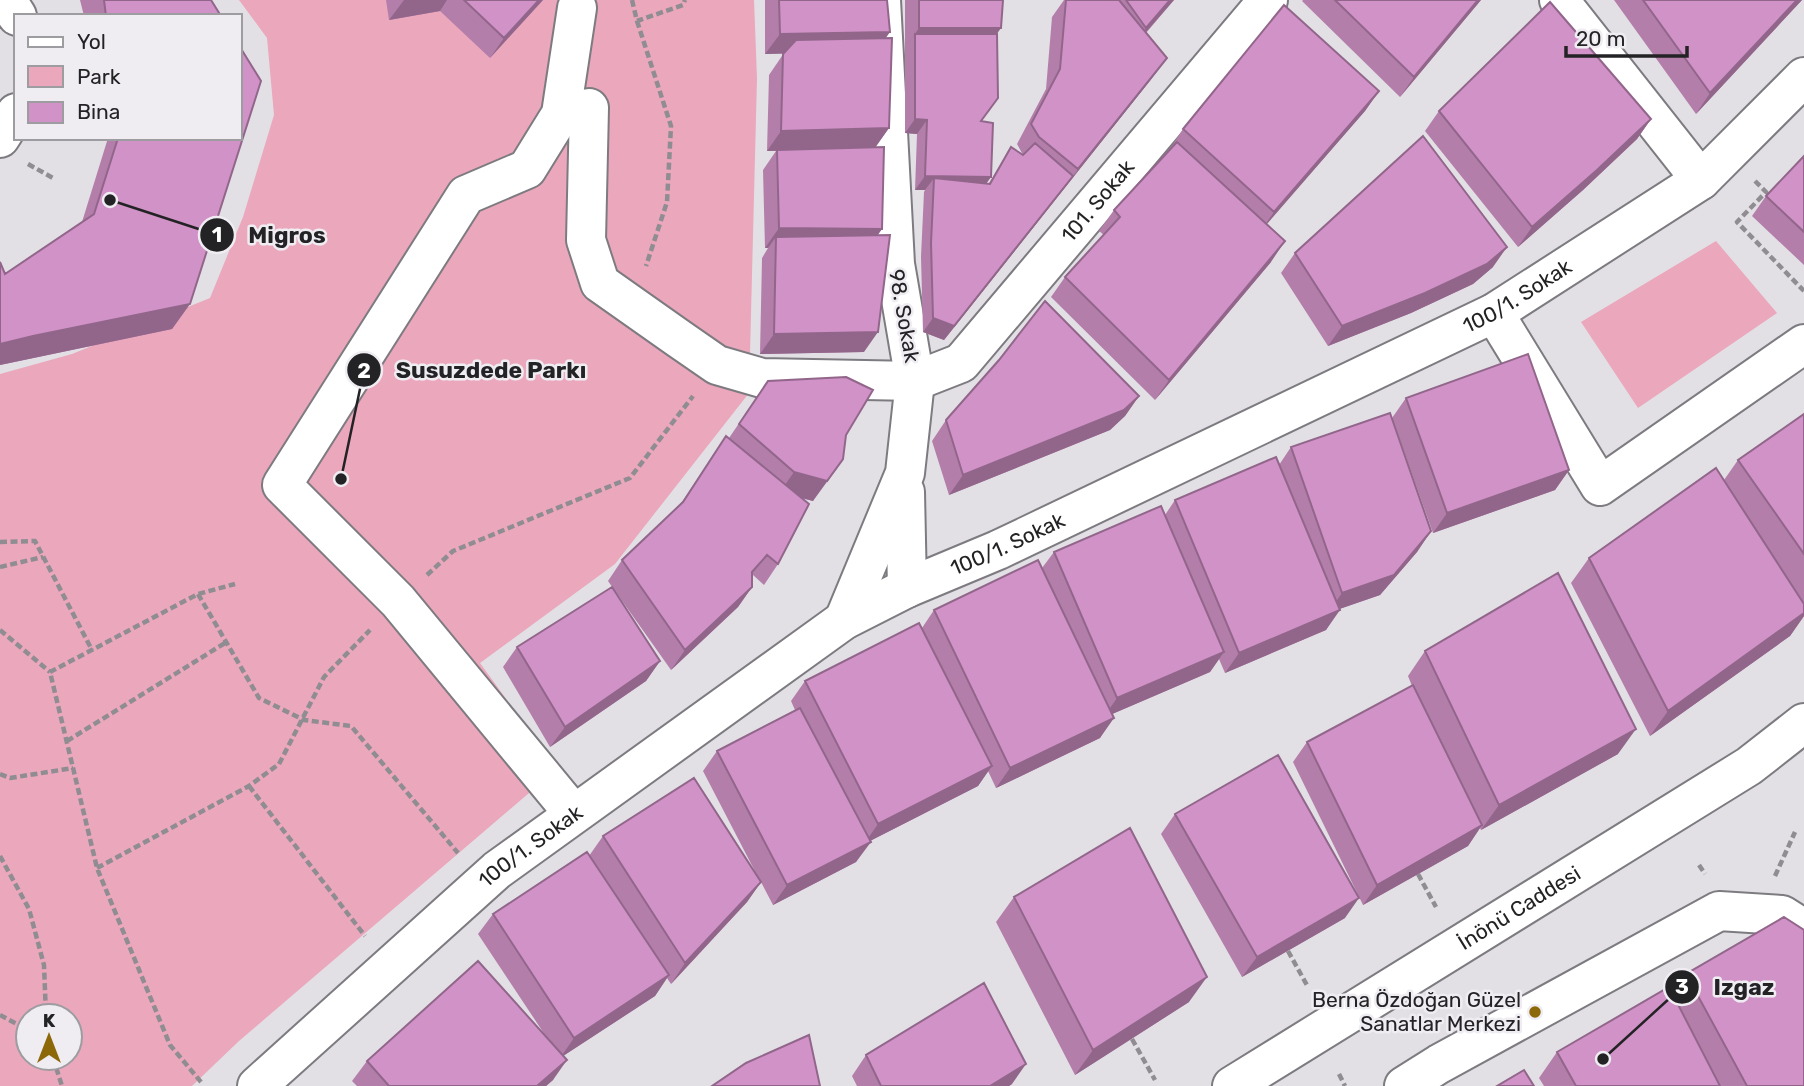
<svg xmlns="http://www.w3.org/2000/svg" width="1804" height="1086" viewBox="0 0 1804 1086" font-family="Rubik,sans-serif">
<rect width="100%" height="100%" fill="#e2e0e5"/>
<path fill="#eba7bb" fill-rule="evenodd" d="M239 0H754L757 78 749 393 615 564 480 663 557 769 239 1041 192 1086H0V374L72 354 210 298 243 217 274 115 267 38ZM28 1016H70V1058H28Z
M1716 241 1777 313 1638 408 1581 322Z"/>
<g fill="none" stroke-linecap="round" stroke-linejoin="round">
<g stroke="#7d7b80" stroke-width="42">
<g id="minor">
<path d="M7 0 17 16"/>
<path d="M1559 0 1701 180"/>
<path id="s1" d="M561 114 589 108 586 240 600 283 678 338 717 365 762 378 915 381 961 363 1268 0"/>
<path d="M0 138 16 113"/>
<path d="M1494 313 1600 486 1804 344"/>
<path d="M905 492 907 588"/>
<path d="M844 620 905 473 915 381 895 264 881 0"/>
<path d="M573 813 398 601 282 485 466 195 527 169 561 114 577 8"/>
<path id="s2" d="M257 1086 497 870 844 620 907 588 998 550 1494 313 1701 180 1804 77"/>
<path d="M1404 1086 1439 1064 1719 911 1782 915 1804 929"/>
</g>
</g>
<g stroke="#7d7b80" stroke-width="42">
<g id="major">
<path id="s3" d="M1232 1086 1749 766 1804 723"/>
</g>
</g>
<path stroke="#8f8d91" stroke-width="4.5" stroke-dasharray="7 3.5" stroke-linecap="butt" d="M632 0 637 21 683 5 685 0
M637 21 671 126 667 202 646 266
M28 164 53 178
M1755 181 1766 192 1737 222 1804 291
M0 542 35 541 92 650
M0 567 43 557
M427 575 453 551 630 478 693 396
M198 594 259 698 304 720 351 726 458 853
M0 630 50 672
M67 741 225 643
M0 774 10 778 73 768
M249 786 365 936
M0 856 29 909 44 965 46 1016
M1699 865 1705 874
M97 868 249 786 279 764 324 677 370 630
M1418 874 1436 907
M1775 876 1795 832
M1288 951 1308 987
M0 1015 28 1030
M1132 1039 1155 1080
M53 1058 62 1086
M1339 1074 1345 1086
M201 1082 170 1045 97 868 50 672 198 594 235 584"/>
<use href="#minor" stroke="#fff" stroke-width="38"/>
<use href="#major" stroke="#fff" stroke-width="38"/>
</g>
<path fill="#b47eab" d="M80 0H211L221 16H84Z
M386 0H543L490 58 440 11 389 20Z
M765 0H887L885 38 889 128 875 147 882 229 877 235 864 352 760 354 762 258 768 248H765L763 170 776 151H767L769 75 784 53 765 54Z
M905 0H1003L982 121 991 177 986 183H989L1011 147 1023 155 1017 144 1046 89 1052 17 1064 0H1174L1146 33 1152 78 944 340 923 332 921 257 924 192 925 190H915L917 134 905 133Z
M1303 0H1481L1400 97 1302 1Z
M1614 0H1802L1696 114Z
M1379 91 1365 111 1266 224 1271 262 1155 400 1051 297 1065 277 1104 235 1099 231 1114 210 1170 149 1183 129Z
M1439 111 1651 119 1637 139 1583 190 1518 247 1425 131Z
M108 138H240L190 304 172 329 0 365V262L5 274 82 222Z
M1804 156V265L1752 216 1766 196Z
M1295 253 1493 267 1473 284 1411 313 1328 346 1281 273Z
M768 381 846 435 813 501 801 498 778 564 764 585 753 575 752 587 738 607 671 670 608 581 622 560 680 505 726 436 729 438Z
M1139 396 1125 416 1110 430 949 495 932 441 946 420Z
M1406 398 1569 470 1555 490 1433 533 1392 418Z
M1804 414V616L1790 636 1650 736 1571 583 1589 558 1724 480 1738 460Z
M1291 447 1431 531 1417 552 1380 595 1339 609 1326 630 1225 673 1219 659 1210 672 1112 714 1100 738 996 788 988 771 978 786 870 841 856 862 773 905 761 882 747 902 671 984 667 978 655 996 563 1056 553 1080 546 1086H357L352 1081 367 1061 545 1035 478 934 493 914 589 856 603 836 760 881 703 771 717 751 795 710 791 701 805 681 922 628 934 610 1042 568 1054 552 1165 515 1175 500 1279 465Z
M517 647 660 661 646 681 550 747 503 667Z
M1425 651 1618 754 1481 830 1480 828 1468 846 1363 905 1293 762 1307 742 1412 686 1408 676Z
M1175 814 1345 918 1242 977 1161 834Z
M1014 897 1189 1002 1075 1075 996 922Z
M1686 974 1804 1086H1544L1539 1078 1557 1052 1673 994Z
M866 1055 1012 1084 1009 1086H857L852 1076Z"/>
<path fill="#92668b" d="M404 0H447L440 11 389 20Z
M539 0H543L490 58 504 38Z
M1170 0H1174L1132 48 1146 28Z
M1478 0H1481L1400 97 1414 77Z
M1797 0H1802L1696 114 1710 93Z
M919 28H1001L987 48 915 34 905 48Z
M890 32 876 52 765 54 780 34Z
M1167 58 1152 78 944 340 923 332 933 318 1073 176Z
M1379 91 1365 111 1260 232 1274 212Z
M915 119 927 120 917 134 905 133Z
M1651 119 1637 139 1583 190 1518 247 1532 227Z
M889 128 875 148 767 151 781 131Z
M925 176 991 177 981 191 934 178 925 190H915Z
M779 228 882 229 868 249 776 237 768 248H765Z
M1285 241 1271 262 1155 400 1169 380Z
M1507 247 1493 267 1473 284 1411 313 1328 346 1342 326Z
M190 304 172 329 0 365V344L33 336Z
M878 332 864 352 760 354 774 334Z
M1139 396 1125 416 1110 430 949 495 963 475Z
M1569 470 1555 490 1433 533 1447 513Z
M794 472 829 479 813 501 780 492Z
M1431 531 1417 552 1380 595 1328 613 1342 593Z
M752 587 738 607 671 670 685 650Z
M1340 610 1326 630 1225 673 1239 653Z
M1804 613V616L1790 636 1650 736 1668 711Z
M1224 652 1210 672 1103 718 1117 698Z
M660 661 646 681 550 747 565 727Z
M1114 718 1100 738 996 788 1010 768Z
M1636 729 1618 754 1481 830 1499 805Z
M992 766 978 786 864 844 878 824Z
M1482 825 1468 846 1363 905 1377 885Z
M871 842 856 862 773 905 787 885Z
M761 882 747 902 671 984 685 963Z
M1359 898 1345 918 1242 977 1257 957Z
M669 975 655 996 560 1058 574 1038Z
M1207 977 1189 1002 1075 1075 1093 1050Z
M567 1060 553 1080 546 1086H537Z
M1026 1064 1012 1084 1009 1086H990Z"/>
<path fill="#d192c7" stroke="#92668b" stroke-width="2" d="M104 0H211L221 16H106Z
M464 0H539L504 38Z
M779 0H887L890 32 780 34Z
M919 0H1003L1001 28H919Z
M1066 0H1119L1167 58 1078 169 1039 137 1031 124 1060 69Z
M1126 0H1170L1146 28Z
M1335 0H1478L1414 77Z
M1643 0H1797L1710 93Z
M1550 2 1651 119 1597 170 1532 227 1439 111Z
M1284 5 1379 91 1274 212 1183 129Z
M915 34H997L998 98 981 121 993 123 991 177 925 176 927 120 915 119Z
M892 38 889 128 781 131 783 54 796 40Z
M240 47 261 81 190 304 33 336 0 344V262L5 274 94 214 118 138H240Z
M1423 136 1507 247 1487 264 1425 293 1342 326 1295 253Z
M1177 142 1285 241 1169 380 1065 277 1120 217 1114 210Z
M1035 143 1073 176 954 326 933 318 931 243 934 178 990 184 1011 147 1023 155Z
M884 147 882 229 779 228 777 150Z
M1804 156V232L1766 196Z
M890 235 878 332 774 334 776 237Z
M1045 301 1139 396 1124 410 963 475 946 420 999 360Z
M1528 354 1569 470 1447 513 1406 398Z
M846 377 873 390 846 435 843 459 827 481 794 472 739 424 768 381Z
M1390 413 1431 531 1394 575 1342 593 1291 447Z
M1804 414V554L1738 460Z
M726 436 809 504 778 564 767 555 752 572V587L685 650 622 560 683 502Z
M1276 457 1340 610 1239 653 1175 500Z
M1716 468 1804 604V613L1668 711 1589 558Z
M1161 506 1224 652 1117 698 1054 552Z
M1038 560 1114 718 1010 768 934 610Z
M1558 573 1636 729 1499 805 1425 651Z
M612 587 660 661 565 727 517 647Z
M919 623 992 766 878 824 805 681Z
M1413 685 1482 825 1377 885 1307 742Z
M800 708 871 842 787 885 717 751Z
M1278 755 1359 898 1257 957 1175 814Z
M694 778 761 882 685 963 603 836Z
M1130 828 1207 977 1093 1050 1014 897Z
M587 852 669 975 574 1038 493 914Z
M1784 917 1804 930V1086H1747L1686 974Z
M478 961 567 1060 537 1086H389L367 1061Z
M984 983 1026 1064 990 1086H881L866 1055Z
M1669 987 1720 1086H1576L1557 1052Z
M809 1035 820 1086H712L746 1063Z
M1524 1070 1534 1086H1497Z"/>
<circle fill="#8c6809" stroke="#efedf2" stroke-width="2.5" cx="1535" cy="1012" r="7"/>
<g text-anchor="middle" stroke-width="5" stroke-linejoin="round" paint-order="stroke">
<g font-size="21" fill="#232224" stroke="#efedf2">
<text dy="7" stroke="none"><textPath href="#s1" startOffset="810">101. Sokak</textPath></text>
<text dy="7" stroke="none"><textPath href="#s2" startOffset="1498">100/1. Sokak</textPath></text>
<text transform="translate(904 316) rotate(80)" y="7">98. Sokak</text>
<text dy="7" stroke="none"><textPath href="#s2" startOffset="931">100/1. Sokak</textPath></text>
<text dy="7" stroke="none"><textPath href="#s2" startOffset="364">100/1. Sokak</textPath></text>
<text dy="7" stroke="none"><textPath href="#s3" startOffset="338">İnönü Caddesi</textPath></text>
</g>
<g font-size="21" fill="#232224" stroke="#efedf2" text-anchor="end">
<text x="1521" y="1007">Berna Özdoğan Güzel<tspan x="1521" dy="24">Sanatlar Merkezi</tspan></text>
</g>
</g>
<path fill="none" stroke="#232224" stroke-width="2.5" d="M110 200L217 235M341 479L364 370M1603 1059L1682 987"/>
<g fill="#232224" stroke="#efedf2" stroke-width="2.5">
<circle cx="110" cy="200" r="7"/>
<circle cx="341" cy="479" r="7"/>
<circle cx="1603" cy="1059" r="7"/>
<circle cx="217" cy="235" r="18"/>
<circle cx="364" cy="370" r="18"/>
<circle cx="1682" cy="987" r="18"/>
</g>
<g font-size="21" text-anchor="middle" font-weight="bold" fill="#fff">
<text x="217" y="242">1</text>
<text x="364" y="378">2</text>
<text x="1682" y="994">3</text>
</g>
<g font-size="23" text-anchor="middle" font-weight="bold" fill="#232224" stroke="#efedf2" stroke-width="5" stroke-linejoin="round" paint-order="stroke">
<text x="287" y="243">Migros</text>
<text x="491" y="378">Susuzdede Parkı</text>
<text x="1744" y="995">Izgaz</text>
</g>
<rect x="14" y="14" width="228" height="126" fill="#efedf2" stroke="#9d9ca0" stroke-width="2"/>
<rect x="28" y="37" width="35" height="10" fill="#ffffff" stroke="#9d9ca0" stroke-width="2"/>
<text x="77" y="49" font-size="21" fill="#232224">Yol</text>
<rect x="28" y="66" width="35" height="21" fill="#eba7bb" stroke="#9d9ca0" stroke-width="2"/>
<text x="77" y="84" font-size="21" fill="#232224">Park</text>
<rect x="28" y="102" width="35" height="21" fill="#d192c7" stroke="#9d9ca0" stroke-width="2"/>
<text x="77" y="119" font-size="21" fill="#232224">Bina</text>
<g transform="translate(49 1037)"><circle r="33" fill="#efedf2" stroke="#9d9ca0" stroke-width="2"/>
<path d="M0-5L12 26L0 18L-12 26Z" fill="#8c6809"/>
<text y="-10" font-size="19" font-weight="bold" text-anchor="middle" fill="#232224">K</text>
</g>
<path d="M1566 46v10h121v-10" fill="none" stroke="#232224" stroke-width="3.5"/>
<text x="1576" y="46" font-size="21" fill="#232224" stroke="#efedf2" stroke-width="5" paint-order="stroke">20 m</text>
</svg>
